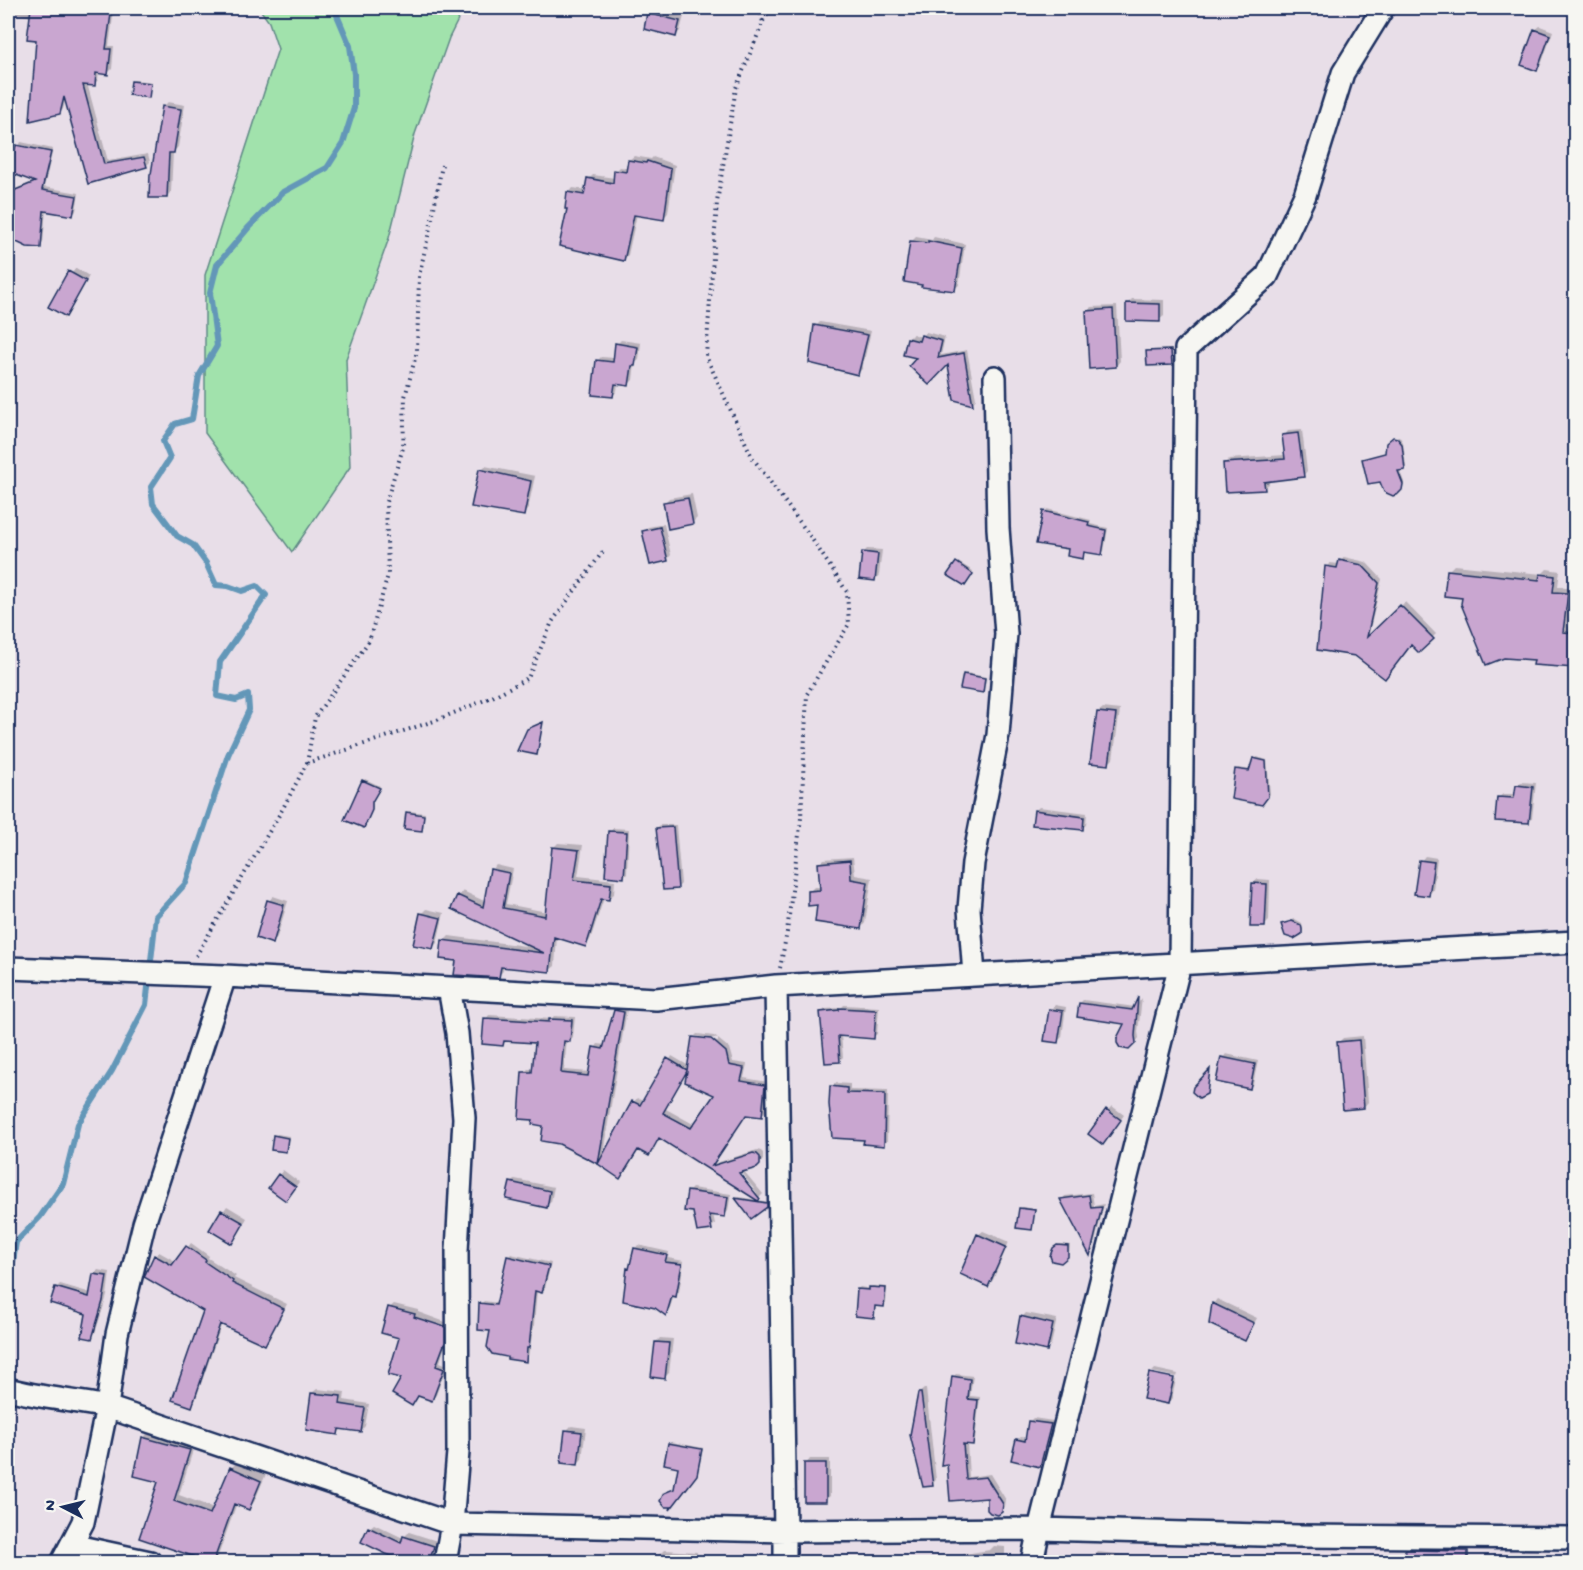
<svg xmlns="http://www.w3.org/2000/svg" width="1583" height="1570" viewBox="0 0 1583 1570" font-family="'Gochi Hand',sans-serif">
<rect width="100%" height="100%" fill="#e8dee8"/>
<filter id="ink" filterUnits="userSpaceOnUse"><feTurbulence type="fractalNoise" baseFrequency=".0167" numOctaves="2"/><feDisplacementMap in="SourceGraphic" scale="12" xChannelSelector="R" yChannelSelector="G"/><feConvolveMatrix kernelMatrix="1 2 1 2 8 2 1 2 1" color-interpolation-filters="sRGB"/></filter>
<g filter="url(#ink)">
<path fill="#a1e2ac" stroke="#5e8885" stroke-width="1.5" d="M259 8H464L449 38 415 134 389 238 346 359 350 467 292 552 205 433V275L278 49 269 22Z"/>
<path fill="#0003" fill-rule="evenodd" d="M16 8H93L114 10 109 46H114L112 69 108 73 99 72 98 80 94 84 87 83 108 161 148 154 150 162 146 166 89 182 66 98 63 109 59 113 31 17 14 13Z
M653 10 684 16 680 31 676 35 649 14Z
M1540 26 1553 31 1541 65 1536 69 1535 30Z
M134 80 152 82 148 96 132 82Z
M168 102 185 105 178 147 173 152 171 192 167 196 163 107Z
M21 142 53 149 44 187 79 193 76 211 73 214 46 210 43 243 40 246 28 245 8 236V220L10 214 8 207V192L35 181 8 170V148L16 151Z
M634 156 651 159 653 157 675 165 668 213 663 218 637 214 628 255 624 259 569 208V193L573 188 587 190 589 179 593 175 615 178 616 171 620 167 628 168 629 160Z
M916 237 932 240 934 237 965 244 959 285 954 289 912 241Z
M76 268 89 276 68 315 63 319 72 273Z
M8 290 17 291 14 305 10 309 8 325Z
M1132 299 1164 300V316L1159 320 1127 304Z
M1117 306 1120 361 1116 366 1087 312 1092 307Z
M820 322 871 331 862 369 857 374 816 326Z
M926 332 945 337 941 355 967 350 976 399 973 403 949 362 905 354 909 338 913 334 921 337Z
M621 340 641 343 639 360 635 363 633 380 629 384 618 383 617 391 613 396 597 361 601 357 615 358 617 344Z
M1172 349 1173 362 1171 364 1148 352 1150 350Z
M1302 430 1307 471 1303 476 1269 480V484L1264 488 1224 464 1229 459 1286 455 1284 436 1288 431Z
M1399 436 1403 442 1406 467 1399 469 1404 482 1403 487 1398 493 1364 459 1387 452 1392 438Z
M485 466 535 476 528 509 523 514 481 470Z
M692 494 697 518 692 523 664 503 669 498Z
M1047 509 1091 520 1090 524 1108 528 1104 551 1101 554 1086 551 1082 557 1070 548 1045 512Z
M664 524 671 555 667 560 644 532 648 527Z
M867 549 882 550 879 575 875 580 863 553Z
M1344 557 1366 562 1382 579 1368 637 1405 602 1436 634 1419 651 1412 644 1385 677 1326 567 1330 563 1339 564Z
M958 562 973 571 966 582 957 563Z
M1454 565 1542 574 1547 569 1560 571 1558 586 1573 588 1568 626 1576 627V667L1535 663V659L1448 571Z
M966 673 986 677 984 689 982 691 964 675Z
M1103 708 1120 710 1113 759 1109 763 1098 712Z
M1257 757 1267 760 1270 794 1265 801 1257 804 1236 770 1238 768 1251 770Z
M365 779 380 786 373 799V807L365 825 364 781Z
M1521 782 1536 783 1532 818 1528 822 1499 797 1503 794H1516L1517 785Z
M1039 807 1087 813 1086 825 1082 828 1035 811Z
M409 811 425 813 421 830 408 813Z
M660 825H676L681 884 678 887 657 828Z
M613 828 629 829 627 873 623 877 610 832Z
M558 843 583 845 578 876 615 880 614 894 609 898H604L590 940 585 945 557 936 555 966 550 970 504 966 503 971 498 976 457 960 444 941 449 936 533 947 459 896 463 891 486 902 492 870 496 865 513 869 506 904 547 912 553 848Z
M1425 856 1437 858 1433 890 1428 895 1421 861Z
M853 857 855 875 872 878 865 923 861 928 819 903 809 892 814 887H822L820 863 824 859Z
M1258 879 1270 880 1269 921 1264 926 1253 883Z
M273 896 288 901 277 937 272 942 269 901Z
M426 909 444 913 437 943 432 948 422 913Z
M1295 919 1302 923 1303 931 1298 936 1285 923Z
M1142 998 1138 1032 1139 1038 1133 1046 1127 1022 1080 1003 1083 1000 1135 1007Z
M844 1005 879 1007 877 1034 873 1037 841 1035 843 1057 839 1061 822 1013 825 1009 841 1008Z
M1055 1005 1066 1007 1062 1037 1057 1042 1050 1010Z
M619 1007 627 1009 602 1159 598 1162 545 1125 524 1072 528 1069H533L537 1041 507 1040 503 1044 486 1019 489 1015 551 1019 554 1016 575 1017 573 1037 570 1040H567L564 1070 590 1072 595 1048 598 1044 606 1045 615 1011Z
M697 1034 714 1036 718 1039 695 1036Z
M695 1036V1038L718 1042V1039L729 1048 733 1062 747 1064 744 1078 768 1082 765 1112 761 1115 747 1114 713 1164 757 1150 761 1151 763 1153V1160L757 1167 743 1170 763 1194 758 1199 660 1137 649 1154 639 1149 620 1177 634 1102 637 1098 644 1102 672 1056 689 1066ZM688 1068 717 1094 695 1125 666 1109ZM736 1166 757 1193H753L733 1168Z
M1363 1036 1368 1102 1364 1107 1339 1042 1343 1038Z
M1226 1054 1258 1061 1253 1084 1250 1087 1223 1058Z
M835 1083 850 1084V1090L888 1091 887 1141 884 1144 865 1139 832 1087Z
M1112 1106 1124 1115 1108 1138V1110Z
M277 1134 289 1136 286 1150 275 1136Z
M283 1170 299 1182 286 1199 279 1175Z
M515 1179 554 1187 551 1202 546 1206 511 1183Z
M692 1188 731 1194 728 1211 724 1216 713 1214 715 1224 711 1228 688 1192Z
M1092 1193 1094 1206 1104 1204 1093 1251 1090 1254 1062 1200 1065 1196Z
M739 1197 768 1202V1204L766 1206 737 1199Z
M227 1206 247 1218 236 1237 211 1229Z
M1022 1207 1036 1209 1031 1229 1021 1208Z
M983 1231 1009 1242 993 1280 988 1285 978 1235Z
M191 1243 209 1256 208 1258 236 1276 234 1278 287 1304 269 1340 265 1344 222 1323 195 1401 191 1406 205 1310 155 1256 159 1252 177 1262Z
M1060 1244 1070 1245 1069 1254 1061 1262 1052 1252Z
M638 1245 669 1252 668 1258 684 1261 679 1292 674 1295 669 1311 666 1314 629 1269 631 1266 635 1249Z
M511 1254 551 1263 545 1288 542 1291 537 1290 534 1325 528 1357 525 1360 492 1330 481 1304 484 1301 498 1303 508 1257Z
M98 1270 110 1272 107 1296 95 1333 91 1337 88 1313 56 1288 60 1284 91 1293 94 1274Z
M872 1286 887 1287 886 1304 884 1305H876L874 1316 858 1289 860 1287 871 1289Z
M1217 1299 1257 1318 1249 1334 1245 1339 1213 1304Z
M394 1304 418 1310V1312L448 1323V1336L440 1362 447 1365 436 1395 431 1400 419 1395 412 1404 403 1377 401 1337 389 1308Z
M1026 1313 1057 1319 1051 1345 1047 1349 1022 1317Z
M660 1338 673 1339 669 1373 665 1377 656 1342Z
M1155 1369 1178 1374 1177 1377 1152 1372Z
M1151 1372V1375L1176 1380 1172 1398 1168 1403 1145 1398Z
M956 1374 973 1376 970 1396 980 1397 975 1440 972 1444 967 1443 969 1477 990 1474 1006 1500 1005 1507 1001 1511 989 1496 951 1499 948 1462 953 1377Z
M317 1389 345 1392 344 1400 369 1404 365 1426 361 1431 343 1428 338 1433 312 1393Z
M924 1389H926L936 1480 932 1484 919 1393Z
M1033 1418 1053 1421 1043 1462 1040 1466 1017 1440 1021 1437 1027 1438 1030 1421Z
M571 1426 586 1428 582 1459 578 1463 566 1431Z
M149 1432 195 1444 179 1495 214 1508 231 1468 237 1462 266 1474 254 1502 248 1508 237 1503 218 1556 212 1562 160 1481 143 1438Z
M671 1442 703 1448 698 1472 673 1506 662 1497 667 1491 676 1488 680 1466 670 1444Z
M810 1459H830V1496L825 1500 806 1464Z
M374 1524 403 1538 409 1532 437 1541 431 1561 429 1562H418L369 1528Z
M1412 1545 1468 1547 1467 1562 1407 1550Z
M994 1546 1005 1547V1562H961L960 1557 964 1554 990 1550Z
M664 1550 697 1552V1562H657V1557Z
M1098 1552 1134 1556 1133 1562H1093L1094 1556Z
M1495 1555 1507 1562H1488Z"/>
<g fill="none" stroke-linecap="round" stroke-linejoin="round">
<path stroke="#6397b8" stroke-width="6" d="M8 1296 16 1242 40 1217 63 1184 78 1124 112 1071 146 1005 156 916 186 883 228 755 249 710 248 695 236 700 217 696 220 662 266 595 257 586 242 591 228 586 216 585 206 563 193 545 177 536 153 504 151 487 170 458 163 441 175 424 192 419 199 376 217 346 210 293 217 265 249 227 283 192 327 168 343 143 354 108V74L350 46 334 8"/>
</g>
<path fill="#c9a6d0" stroke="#1b2f5e" stroke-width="1.5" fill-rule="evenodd" d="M31 8H65L111 14 106 49H111L108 75 96 73 95 86 83 85 104 164 144 157 147 167 88 184 64 97 60 114 30 121 36 40 27 39Z
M647 13 680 21 676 37 644 29Z
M1534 29 1550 35 1537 71 1521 65Z
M131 81 151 83 149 98 129 95Z
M162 106 181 109 174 153H169L167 198H149L150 174H151Z
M16 145 51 152 42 190 77 196 73 216 44 211 41 248 27 247 8 238V193L35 182 8 172Z
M628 160 646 163 647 161 671 169 664 220 634 215 624 261 559 246 567 209H565L567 192 584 195 587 178 613 183 614 170 626 172Z
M910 241 928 243V241L962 248 955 291 921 287 922 285 904 282Z
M68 271 86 281 66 317 48 307Z
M1126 303 1160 304V322L1126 321Z
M1113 309 1116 367 1089 369 1086 311Z
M814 325 868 335 858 375 809 363Z
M921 335 942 341 938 358 964 353 973 405 954 400 948 365 929 385 909 366 916 358 903 355 907 338 919 341Z
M615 343 638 347 635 366H632L629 386 615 384 613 397 592 395 596 360 613 362Z
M1171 350 1172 365 1147 366 1146 351Z
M1298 433 1304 477 1264 482 1265 490 1225 492 1223 463 1285 459 1282 435Z
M1393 437 1397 438 1402 444 1405 470 1398 471 1403 484 1402 490 1398 494 1393 496 1384 492 1380 482 1368 484 1362 459 1385 453 1386 443Z
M479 469 531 481 524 516 471 507Z
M688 498 693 524 668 529 663 502Z
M1043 511 1089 522 1088 526 1106 530 1102 555 1084 552 1083 559 1067 556 1068 549 1036 544Z
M660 527 668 561 650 565 642 531Z
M862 552 878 554 875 581 859 579Z
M1339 560 1362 565 1379 583 1367 637 1400 605 1434 639 1419 653 1411 645 1385 679 1355 656 1317 650 1325 566 1337 568Z
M956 562 973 574 965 586 947 575Z
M1447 570 1539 580 1540 574 1555 576 1553 592 1568 593 1563 632 1575 633V668L1533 665 1534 660 1504 658 1486 665 1461 604 1462 598 1444 596Z
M963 674 985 678 983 693 960 689Z
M1097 712 1116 714 1109 765 1090 763Z
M543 722 537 755 517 751 527 729Z
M1253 758 1266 761 1268 797 1262 805 1231 799 1235 769 1249 771Z
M362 780 380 788 372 802V810L364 828 344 820Z
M1516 785 1533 787 1529 823 1495 821 1497 797 1514 798Z
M1034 810 1084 817 1083 830 1032 825Z
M406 812 424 815 422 831 404 829Z
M673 827 678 889 663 890 656 828Z
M608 831 627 832 624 878 605 876Z
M552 847 579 850 574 880 611 884 609 900 601 899 586 947 554 937 550 972 501 967 499 978 454 975 456 961 440 959 442 940 544 953 451 909 457 895 483 907 490 869 509 873 503 908 545 916Z
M850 860 851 879 868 882 861 929 815 922 817 905 808 906V891L820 890 818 863Z
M1419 860 1434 862 1429 896 1414 894Z
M1252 883 1267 884 1265 927H1250Z
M267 900 284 905 273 944 256 938Z
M420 913 441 918 433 949 413 945Z
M1292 921 1301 925 1302 929V934L1294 939 1285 936 1281 924Z
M1138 997 1135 1036 1136 1043 1129 1050 1120 1048 1117 1043V1038L1124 1024 1077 1017 1079 1003 1132 1010Z
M839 1008 876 1010 874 1039 838 1036 840 1062 825 1063 820 1012 839 1010Z
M1049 1009 1063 1011 1058 1043 1044 1041Z
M614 1010 624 1012 598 1164 559 1144 541 1141 543 1126 532 1124 533 1120 519 1119 522 1072H532L535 1043 504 1041 503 1046 482 1044 484 1018 549 1022V1019L572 1020 570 1042 564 1041 561 1073 588 1076 593 1047 603 1049Z
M692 1037 711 1039 726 1052 729 1065 744 1068 741 1081 765 1085 762 1117 746 1115 712 1166 753 1153 757 1154 760 1157V1165L757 1168 739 1173 760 1199 758 1201 659 1138 649 1156 638 1150 620 1179 598 1164 632 1101 640 1105 667 1058 687 1070ZM687 1071 685 1082 714 1095 691 1128 663 1113Z
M1359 1040 1364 1108 1343 1110 1337 1042Z
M1221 1057 1255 1064 1250 1089 1216 1082Z
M1210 1069 1207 1094 1199 1098 1192 1092 1193 1087Z
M830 1086 847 1088V1093L885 1094 884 1146 863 1144 864 1140 832 1138 829 1104Z
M1106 1109 1121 1120 1103 1145 1088 1134Z
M273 1135 288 1138 286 1152 271 1150Z
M278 1174 296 1187 286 1201 268 1188Z
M510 1182 550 1191 547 1208 506 1199Z
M687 1191 728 1197 725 1217 709 1215 712 1230 697 1232 693 1212 684 1211Z
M1089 1195 1091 1208 1102 1207 1090 1256 1060 1199Z
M735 1198 767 1203V1207L751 1219Z
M1019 1208 1035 1210 1032 1230 1016 1228Z
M221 1210 244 1223 232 1244 209 1230Z
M977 1234 1006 1247 988 1287 960 1274Z
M1057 1245 1068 1246V1257L1061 1263 1052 1261 1050 1256 1053 1248Z
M186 1246 206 1260 205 1262 233 1281 232 1283 284 1309 265 1345 220 1324 192 1407 172 1400 203 1311 144 1277 154 1255 172 1265Z
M634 1248 667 1255 665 1262 682 1264 676 1297 672 1296 666 1316 655 1308 623 1301 627 1268 629 1269Z
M507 1256 549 1266 542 1293 535 1291 529 1348H527L526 1362 507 1359V1357L492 1354 487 1347 490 1331 478 1330 479 1303 496 1305Z
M93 1274 107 1276 103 1301 92 1339 82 1337 86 1314 50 1303 55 1287 89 1297Z
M869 1287 886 1288 884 1307 875 1306 874 1318 855 1316 857 1289 869 1290Z
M1212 1303 1254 1323 1245 1341 1209 1324Z
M388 1307 415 1314 414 1317 445 1327V1342L436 1366 444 1369 432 1401 418 1396 412 1406 392 1394 401 1378 388 1375 399 1338 381 1333Z
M1020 1316 1053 1324 1047 1351 1015 1344Z
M655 1342 669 1343 665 1379 651 1377Z
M1149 1373 1174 1378 1168 1404 1143 1399Z
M952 1376 970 1379 968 1399 978 1400 973 1445 963 1444 966 1479 986 1477 1003 1504 1002 1512 998 1515 990 1513 987 1510V1498L950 1501 947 1464 941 1465Z
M311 1393 341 1396 340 1404 365 1408 361 1432 339 1429 338 1435 306 1430Z
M918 1393H921L933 1486 923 1487 910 1435Z
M1028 1421 1051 1424 1040 1467 1011 1460 1016 1439 1025 1441Z
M565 1430 582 1432 578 1465 561 1463Z
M142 1437 190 1450 174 1501 210 1514 230 1467 261 1481 249 1510 234 1504 213 1563 139 1538 158 1482 134 1476Z
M668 1443 702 1449 697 1475 670 1510 671 1507H665L660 1501 664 1493 674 1489 678 1467 664 1464Z
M804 1463H826V1502H804Z
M368 1527 401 1543 403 1536 434 1546 429 1563H413L386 1554 361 1542Z
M1405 1550 1468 1551V1563H1403Z"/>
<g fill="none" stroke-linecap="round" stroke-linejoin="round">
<g stroke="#1b2f5e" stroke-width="26">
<path id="minor" d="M8 968 225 976 656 999 776 986 1576 942
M974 975 969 909 973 863 998 735 1006 634 998 528 995 377
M225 976 144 1224 117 1334 107 1407 452 1524 785 1531 776 986
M8 1389C40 1398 74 1400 107 1407L83 1522 62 1562
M71 1545 150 1562
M445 1562 452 1524 458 1452 457 1251 464 1118 457 1033 449 988
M785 1562V1531L1039 1529 1298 1536 1576 1538
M1032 1562 1039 1529 1180 964 1186 349 1267 276 1305 195 1343 73 1383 8"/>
</g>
<path stroke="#1b2f5e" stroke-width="4" stroke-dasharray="1.5 4.5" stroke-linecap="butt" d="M759 8 763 22 736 88 717 202 706 356 752 457 810 536 847 592 849 624 807 694 801 818 787 932 780 968
M763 21 772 8
M307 763 315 717 369 641 388 575 386 502 403 448 405 397 417 351 419 276 432 219 442 165
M196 956 282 810 307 763 437 720 492 697 528 678 552 622 604 550"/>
<use href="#minor" stroke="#f6f6f2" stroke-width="21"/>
</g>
</g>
<rect width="1583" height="1570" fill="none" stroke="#f6f6f2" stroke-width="30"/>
<rect x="15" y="15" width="1553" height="1540" fill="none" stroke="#1b2f5e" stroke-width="2" filter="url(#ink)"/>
<g transform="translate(63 1507) rotate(277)" stroke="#f6f6f2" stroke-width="4.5" paint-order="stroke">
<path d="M0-4.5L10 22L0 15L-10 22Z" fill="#1b2f5e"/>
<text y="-9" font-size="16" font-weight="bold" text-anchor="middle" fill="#1b2f5e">N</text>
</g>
</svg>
